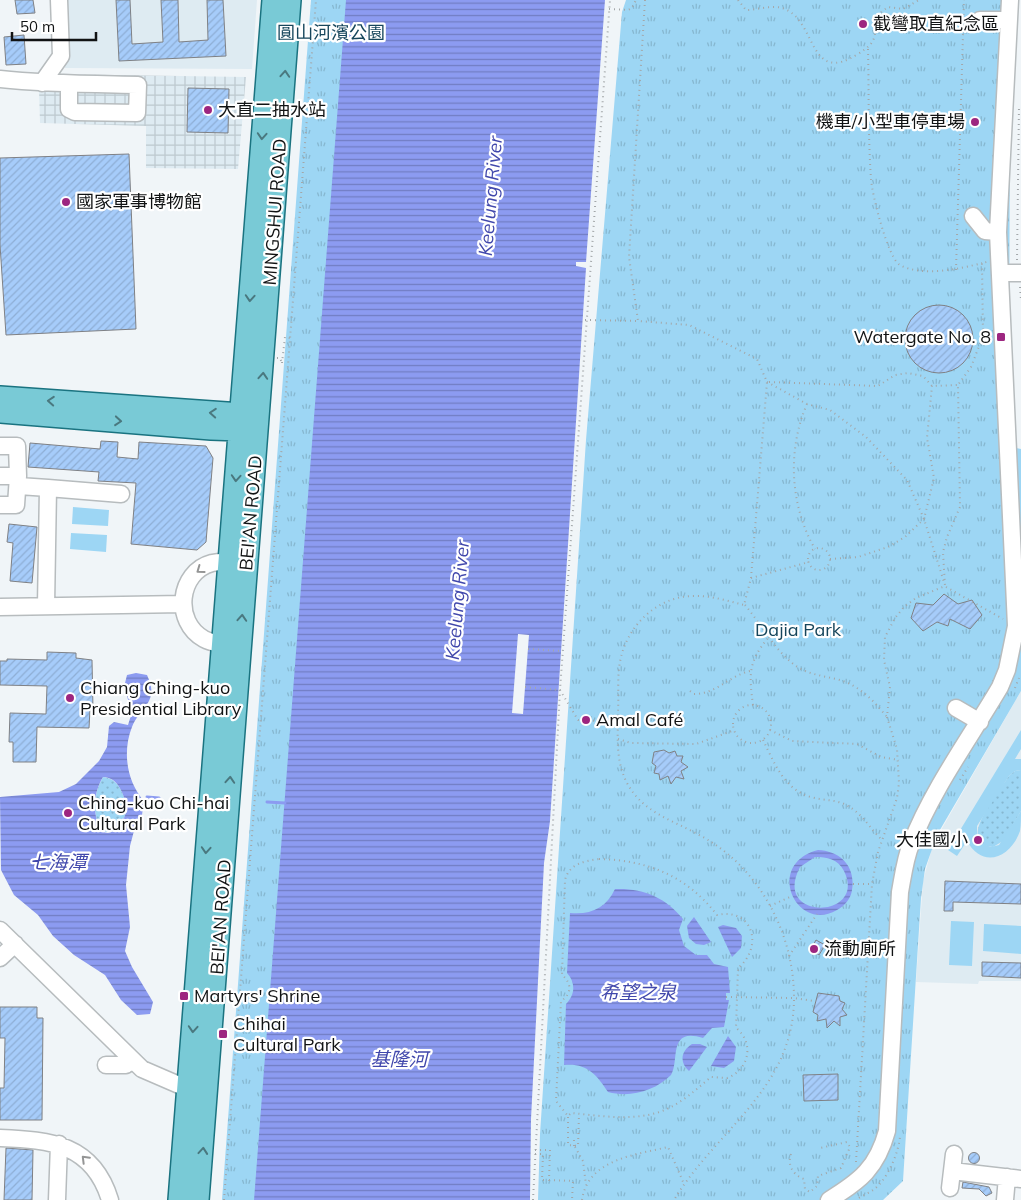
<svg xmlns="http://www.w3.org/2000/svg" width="1021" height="1200" viewBox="0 0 1021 1200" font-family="Mulish,'Noto Sans TC',sans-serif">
<defs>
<pattern id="industrial-grid" width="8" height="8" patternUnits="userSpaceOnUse" patternTransform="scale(1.25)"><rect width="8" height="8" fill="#deebf2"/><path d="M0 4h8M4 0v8" fill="none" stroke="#bdc9cf"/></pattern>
<pattern id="grass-dots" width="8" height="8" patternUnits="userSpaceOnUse" patternTransform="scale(1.25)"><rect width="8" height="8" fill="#9dd6f4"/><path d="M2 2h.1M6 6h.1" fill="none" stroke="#86b7d0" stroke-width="1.8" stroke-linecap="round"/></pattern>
<pattern id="park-tufts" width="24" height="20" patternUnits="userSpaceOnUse" patternTransform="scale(1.25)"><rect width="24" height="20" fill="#9dd6f4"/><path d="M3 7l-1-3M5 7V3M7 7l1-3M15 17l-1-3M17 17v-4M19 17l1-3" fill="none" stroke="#86b7d0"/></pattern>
<pattern id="water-rules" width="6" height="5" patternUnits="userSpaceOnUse" patternTransform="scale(1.25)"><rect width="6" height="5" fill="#8c9bf1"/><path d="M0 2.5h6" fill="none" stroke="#717dc2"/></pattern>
<pattern id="building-hatch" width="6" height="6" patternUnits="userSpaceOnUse" patternTransform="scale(1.25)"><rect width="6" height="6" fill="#a6ccfa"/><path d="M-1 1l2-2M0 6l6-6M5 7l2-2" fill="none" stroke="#8eaed5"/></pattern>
</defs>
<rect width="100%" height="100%" fill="#f0f5f8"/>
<path fill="#deebf2" d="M64 0H257L252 69 65 68Z
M1021 691V981H979L978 984 916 982 923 881 933 844Z"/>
<path fill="url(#industrial-grid)" d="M47 74 246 77 238 169 146 168V126L40 123 39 88Z"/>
<path fill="url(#grass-dots)" d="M1021 770V811L1003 841 993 847C954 845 1000 790 1009 776L1015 771Z
M103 777C119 778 125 796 127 810L124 818 116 822 114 831 102 832C92 815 93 794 103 777Z"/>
<path fill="url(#park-tufts)" d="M311 0H355L262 1200H222Z
M626 0H1014L1010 79 1009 406 1012 447 1021 449V691L937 835 925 869 921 898 903 1181 883 1200H538L540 1134 586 440 622 12Z"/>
<path fill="#9dd6f4" d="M73 507 109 510 108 526 72 524Z
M71 533 107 535 106 552 70 549Z
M1021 730V749L1015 759H1021V770L1015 771 1009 776 977 826V837L983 844 991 847 999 845 1021 811C1021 817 1021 825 1020 831 1011 857 983 870 967 841L957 856 948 850Z
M951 921 974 922 972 966 949 965Z
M984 924 1021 926V954L983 951Z"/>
<path fill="url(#water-rules)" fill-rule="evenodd" d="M346 0H605L586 262H576V266L586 268 550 821 544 863 531 1119 530 1200H254Z
M136 673 147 675C160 702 141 706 132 727 122 752 127 782 144 801L142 815 135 827 130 846 126 885 130 927 125 951 132 967 153 1002 150 1014 137 1015 121 1000 105 975 74 955 53 936 38 915 14 895 1 870 0 797 59 792 76 784 99 761 107 747 109 726 114 722 128 725 132 712 124 687 127 675ZM103 777C119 777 125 797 127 810L124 818 116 822 114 831 108 833 102 832C92 816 93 793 103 777Z
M818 850C840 851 856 866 852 890 851 898 845 906 837 910 796 934 764 864 818 850ZM815 857C827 857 838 859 844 871 868 919 771 922 800 867Z
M615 889C643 888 665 897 683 919L679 930 684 946 696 955H707L714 964 728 967 730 993H726V1000H729L724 1027 712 1028 703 1038C667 1027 680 1061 671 1075 655 1091 630 1098 608 1092 596 1074 587 1063 564 1065L566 1004C575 995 576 983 567 973L570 913C591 915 606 908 615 889Z
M694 917 711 942 704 945 696 944 689 938 687 926Z
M723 925 736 928 742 936 741 948 732 957 718 927Z
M728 1036 736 1047 734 1061 724 1068 711 1066Z
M692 1044H700L707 1047 689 1071C679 1062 681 1051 692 1044Z"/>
<path fill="#f0f5f8" d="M518 634 529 635 523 714 512 713Z"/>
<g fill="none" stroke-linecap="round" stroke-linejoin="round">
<path stroke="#8c9bf1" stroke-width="3" d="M147 797 159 798
M267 802 285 803"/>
</g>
<path fill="url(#building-hatch)" stroke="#7f8185" d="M15 0H33L35 13 17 14Z
M116 0H130L132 44 163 42 161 0H178L179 42 208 40 207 0H223L226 56 119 61Z
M24 35 26 64 6 65 4 37Z
M188 88 229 89 228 133 187 132Z
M129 154 136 329 6 335 0 245V158Z
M905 339a34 34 0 1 1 68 0a34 34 0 1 1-68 0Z
M101 441 118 442 117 457 138 459 139 442 206 446 213 458 206 542 197 550 131 544 136 483 98 481 99 472 28 467 30 443 100 449Z
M9 524 37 527 32 583 10 581 13 543 7 542Z
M944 594 958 604 972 600 982 615 970 629 950 619 948 626 937 622 923 631 911 618 916 603 933 605Z
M47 652 76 653V658L92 660 93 709H90L89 728 37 727 36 762H13V742H9L10 713 46 714 47 686 0 685V661H7V659L47 660Z
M664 750 669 753 675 751 677 756H683L681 762 688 767 681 771 684 779 676 777 671 784 668 776 660 780 659 774 654 773 656 766 652 763 654 752Z
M945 881 1021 884V904L953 902V911H944Z
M816 940 825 945 819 955 811 949Z
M982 962 1021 963V978L982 976Z
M818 993 839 996 840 1001 845 1003 842 1009 847 1015 840 1017V1026L834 1021 827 1028 826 1019 817 1021 818 1015 813 1012Z
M0 1007H37V1018H43L42 1120H0V1088H4L5 1038H0Z
M838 1074V1100L804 1101 803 1075Z
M6 1148 33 1150 32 1200H4Z
M968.5 1158a5.5 5.5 0 1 1 11 0a5.5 5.5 0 1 1-11 0Z
M963 1182 989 1187 992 1193 986 1196 979 1189 962 1188Z"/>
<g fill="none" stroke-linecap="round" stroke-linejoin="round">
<g stroke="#b7bcbe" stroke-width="19">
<path id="minor" d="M980 20H1008
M0 79C46 84 92 84 138 85L137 113 75 112 69 109V84
M42 83 61 56 59 0
M973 216 985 231 998 232
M1000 273H1021
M0 446H17L18 476
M0 476H18L16 505H0
M19 486 48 488
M46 606 48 488 121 494
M0 607 183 604
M234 644C224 644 213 644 204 639 173 622 178 572 212 563 222 561 230 562 239 563
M956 708 980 722
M0 930 142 1069 179 1085 199 1088
M0 958 15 944
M106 1065H126L131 1059
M0 1138C51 1140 93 1144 110 1200
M952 1171 1021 1179
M950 1188 954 1154
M57 1200 59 1144
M829 1200C860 1181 877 1168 887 1131L900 892C903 876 905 859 911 844 933 788 970 738 1000 687L1007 670 1016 626 998 232 1010 0
M1005 1200 1007 1177"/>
</g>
<g stroke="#1a7380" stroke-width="24">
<path id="major" d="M0 397 241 414 252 421
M1 412 211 429 240 430 254 426
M179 1200 273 0
M198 1200 290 0"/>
</g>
<path stroke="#a3a7a9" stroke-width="2" stroke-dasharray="1 4" stroke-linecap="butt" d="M645 0 629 257 638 321 689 325 757 359 767 382 751 578 744 605C728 601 710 595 692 596 656 597 626 627 620 662 617 677 619 695 618 711 618 735 615 760 627 783 643 813 673 820 701 836 759 867 794 933 794 998 794 1089 716 1130 674 1200
M738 0 746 10C760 10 774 3 787 10 817 25 809 85 858 54 877 42 875 38 876 16L888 7 903 9 919 0
M609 9 628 10 632 8 636 0
M868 49C869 93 868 136 871 179 872 194 888 259 900 265 922 277 960 269 982 263
M1017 260 1019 105
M956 270 964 0
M1020 287 1021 300
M585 320 638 321
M277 358H280L282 363
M282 363 285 337 290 338
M767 382 807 404 830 410 866 437 907 480 924 519 944 582
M769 382 878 386 895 375 908 373 923 376 932 386 958 385
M807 404C787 450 790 506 815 549
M808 559a11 11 0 1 1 22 0a11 11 0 1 1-22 0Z
M830 559 858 557 888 547 905 537 924 519 934 478 927 438 932 386
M751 578 809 562
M946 587 1003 619
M745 605C762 625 774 650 796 666 809 675 825 676 840 680 861 687 873 700 887 717
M528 649 563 651
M525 687 560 690 578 720 618 722
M1015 688 1019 678
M690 691 694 694C716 694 729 676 750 671
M753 705C749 675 748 662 768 638
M733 724a19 19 0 1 1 38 0a19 19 0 1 1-38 0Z
M770 730 792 741 857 744 881 757 899 760
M618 739 631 743 696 744 735 730
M763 740C774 762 784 790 811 797 824 801 837 799 848 806 861 813 871 829 881 839
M960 780 968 767
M599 859C647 860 687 876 717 915 753 907 764 947 738 968L736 1028C755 1043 749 1070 727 1078L711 1077C698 1088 686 1099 671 1107 641 1123 603 1116 571 1113L568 1116 556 1101 561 1001C572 994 572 983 562 975L565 880C569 864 584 861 599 859Z
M853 884H872
M770 906 792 896
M789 956 817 914
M726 997 794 998 814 1001
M568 1117V1145L578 1146 579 1114
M574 1146V1136
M575 1147 583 1161 586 1185
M535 1150H550L549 1180 573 1181 572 1200
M535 1154H543L542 1180H548
M791 1154C787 1165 793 1175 804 1179L805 1189 810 1192 817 1186 818 1176 841 1168 850 1147 847 1142 820 1148
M856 1162 872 884 878 852 897 798 899 783 897 749 887 717 890 687 884 660 885 637 895 618 904 607 916 598 945 586 943 552 947 537 960 507 958 385 971 367 983 336 982 263 987 262
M859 1198C864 1195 869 1193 873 1190 887 1181 899 1152 900 1136
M224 1200 316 0
M533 1200 560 690 610 0
M582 1200C588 1159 635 1155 668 1147L684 1184"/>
<use href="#minor" stroke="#fff" stroke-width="16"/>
<use href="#major" stroke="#79cad6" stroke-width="21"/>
</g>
<defs><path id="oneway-chevron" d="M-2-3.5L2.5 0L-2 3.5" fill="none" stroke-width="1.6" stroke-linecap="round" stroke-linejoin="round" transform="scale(1.25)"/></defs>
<g stroke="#4a787f">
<use href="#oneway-chevron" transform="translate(285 74) rotate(-86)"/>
<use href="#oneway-chevron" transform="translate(262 136) rotate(94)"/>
<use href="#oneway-chevron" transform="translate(250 298) rotate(94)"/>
<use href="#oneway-chevron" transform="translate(263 376) rotate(-86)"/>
<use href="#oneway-chevron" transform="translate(51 401) rotate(-176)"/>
<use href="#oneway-chevron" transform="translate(213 413) rotate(-176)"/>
<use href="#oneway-chevron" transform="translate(118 421) rotate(5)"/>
<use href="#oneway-chevron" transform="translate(236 478) rotate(94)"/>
<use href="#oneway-chevron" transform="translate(242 618) rotate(-86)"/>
<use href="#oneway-chevron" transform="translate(230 780) rotate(-86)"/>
<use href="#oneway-chevron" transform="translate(206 850) rotate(94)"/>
<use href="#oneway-chevron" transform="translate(193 1029) rotate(94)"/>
<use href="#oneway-chevron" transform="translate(203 1151) rotate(-85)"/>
</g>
<g stroke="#949595">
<use href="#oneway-chevron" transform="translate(200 570) rotate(144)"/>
<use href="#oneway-chevron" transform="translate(85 1159) rotate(-135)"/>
</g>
<g fill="#9d2680" stroke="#fff" stroke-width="2">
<circle cx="863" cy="24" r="5"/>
<circle cx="208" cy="110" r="5"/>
<circle cx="975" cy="122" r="5"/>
<circle cx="66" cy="202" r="5"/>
<rect x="996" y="332" width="10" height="10" rx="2.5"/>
<circle cx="70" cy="698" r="5"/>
<circle cx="586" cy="720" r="5"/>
<circle cx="68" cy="813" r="5"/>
<circle cx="978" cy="840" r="5"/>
<circle cx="814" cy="949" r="5"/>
<rect x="179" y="991" width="10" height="10" rx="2.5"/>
<rect x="218" y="1029" width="10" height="10" rx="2.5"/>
</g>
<g text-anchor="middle" stroke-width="4.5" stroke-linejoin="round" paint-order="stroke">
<g font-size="18" fill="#111314" stroke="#fff" text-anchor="start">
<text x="873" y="30">截彎取直紀念區</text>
<text x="218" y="116">大直二抽水站</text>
<text x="965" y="128" text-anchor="end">機車/小型車停車場</text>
<text x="76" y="208">國家軍事博物館</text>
<text x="991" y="343" text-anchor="end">Watergate No. 8</text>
<text x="80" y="694">Chiang Ching-kuo<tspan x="80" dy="21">Presidential Library</tspan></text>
<text x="596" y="726">Amal Café</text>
<text x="78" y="809">Ching-kuo Chi-hai<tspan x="78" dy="21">Cultural Park</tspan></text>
<text x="968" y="846" text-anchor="end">大佳國小</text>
<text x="824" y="955">流動廁所</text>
<text x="194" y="1002">Martyrs' Shrine</text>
<text x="233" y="1030">Chihai<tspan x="233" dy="21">Cultural Park</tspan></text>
</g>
<g font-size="18" fill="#16465c" stroke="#fff">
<text x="331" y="39">圓山河濱公園</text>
<text x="798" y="636">Dajia Park</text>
</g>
<g font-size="18" fill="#111314" stroke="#fff">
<text transform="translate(275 212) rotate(-86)" y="6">MINGSHUI ROAD</text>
<text transform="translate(251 513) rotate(-85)" y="6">BEI'AN ROAD</text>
<text transform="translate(221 917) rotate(-86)" y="6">BEI'AN ROAD</text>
</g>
<g font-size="19" font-style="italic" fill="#4148ac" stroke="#fff">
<text transform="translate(490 196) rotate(-85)" y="7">Keelung River</text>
<text transform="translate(457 600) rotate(-85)" y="7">Keelung River</text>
<text x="58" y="869">七海潭</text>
<text x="638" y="999">希望之泉</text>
<text x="399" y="1066">基隆河</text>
</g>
</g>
<path d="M12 32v8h84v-8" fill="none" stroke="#111314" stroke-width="2.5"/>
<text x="20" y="32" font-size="15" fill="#111314" stroke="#ffffff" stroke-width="4" paint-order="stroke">50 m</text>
</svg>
